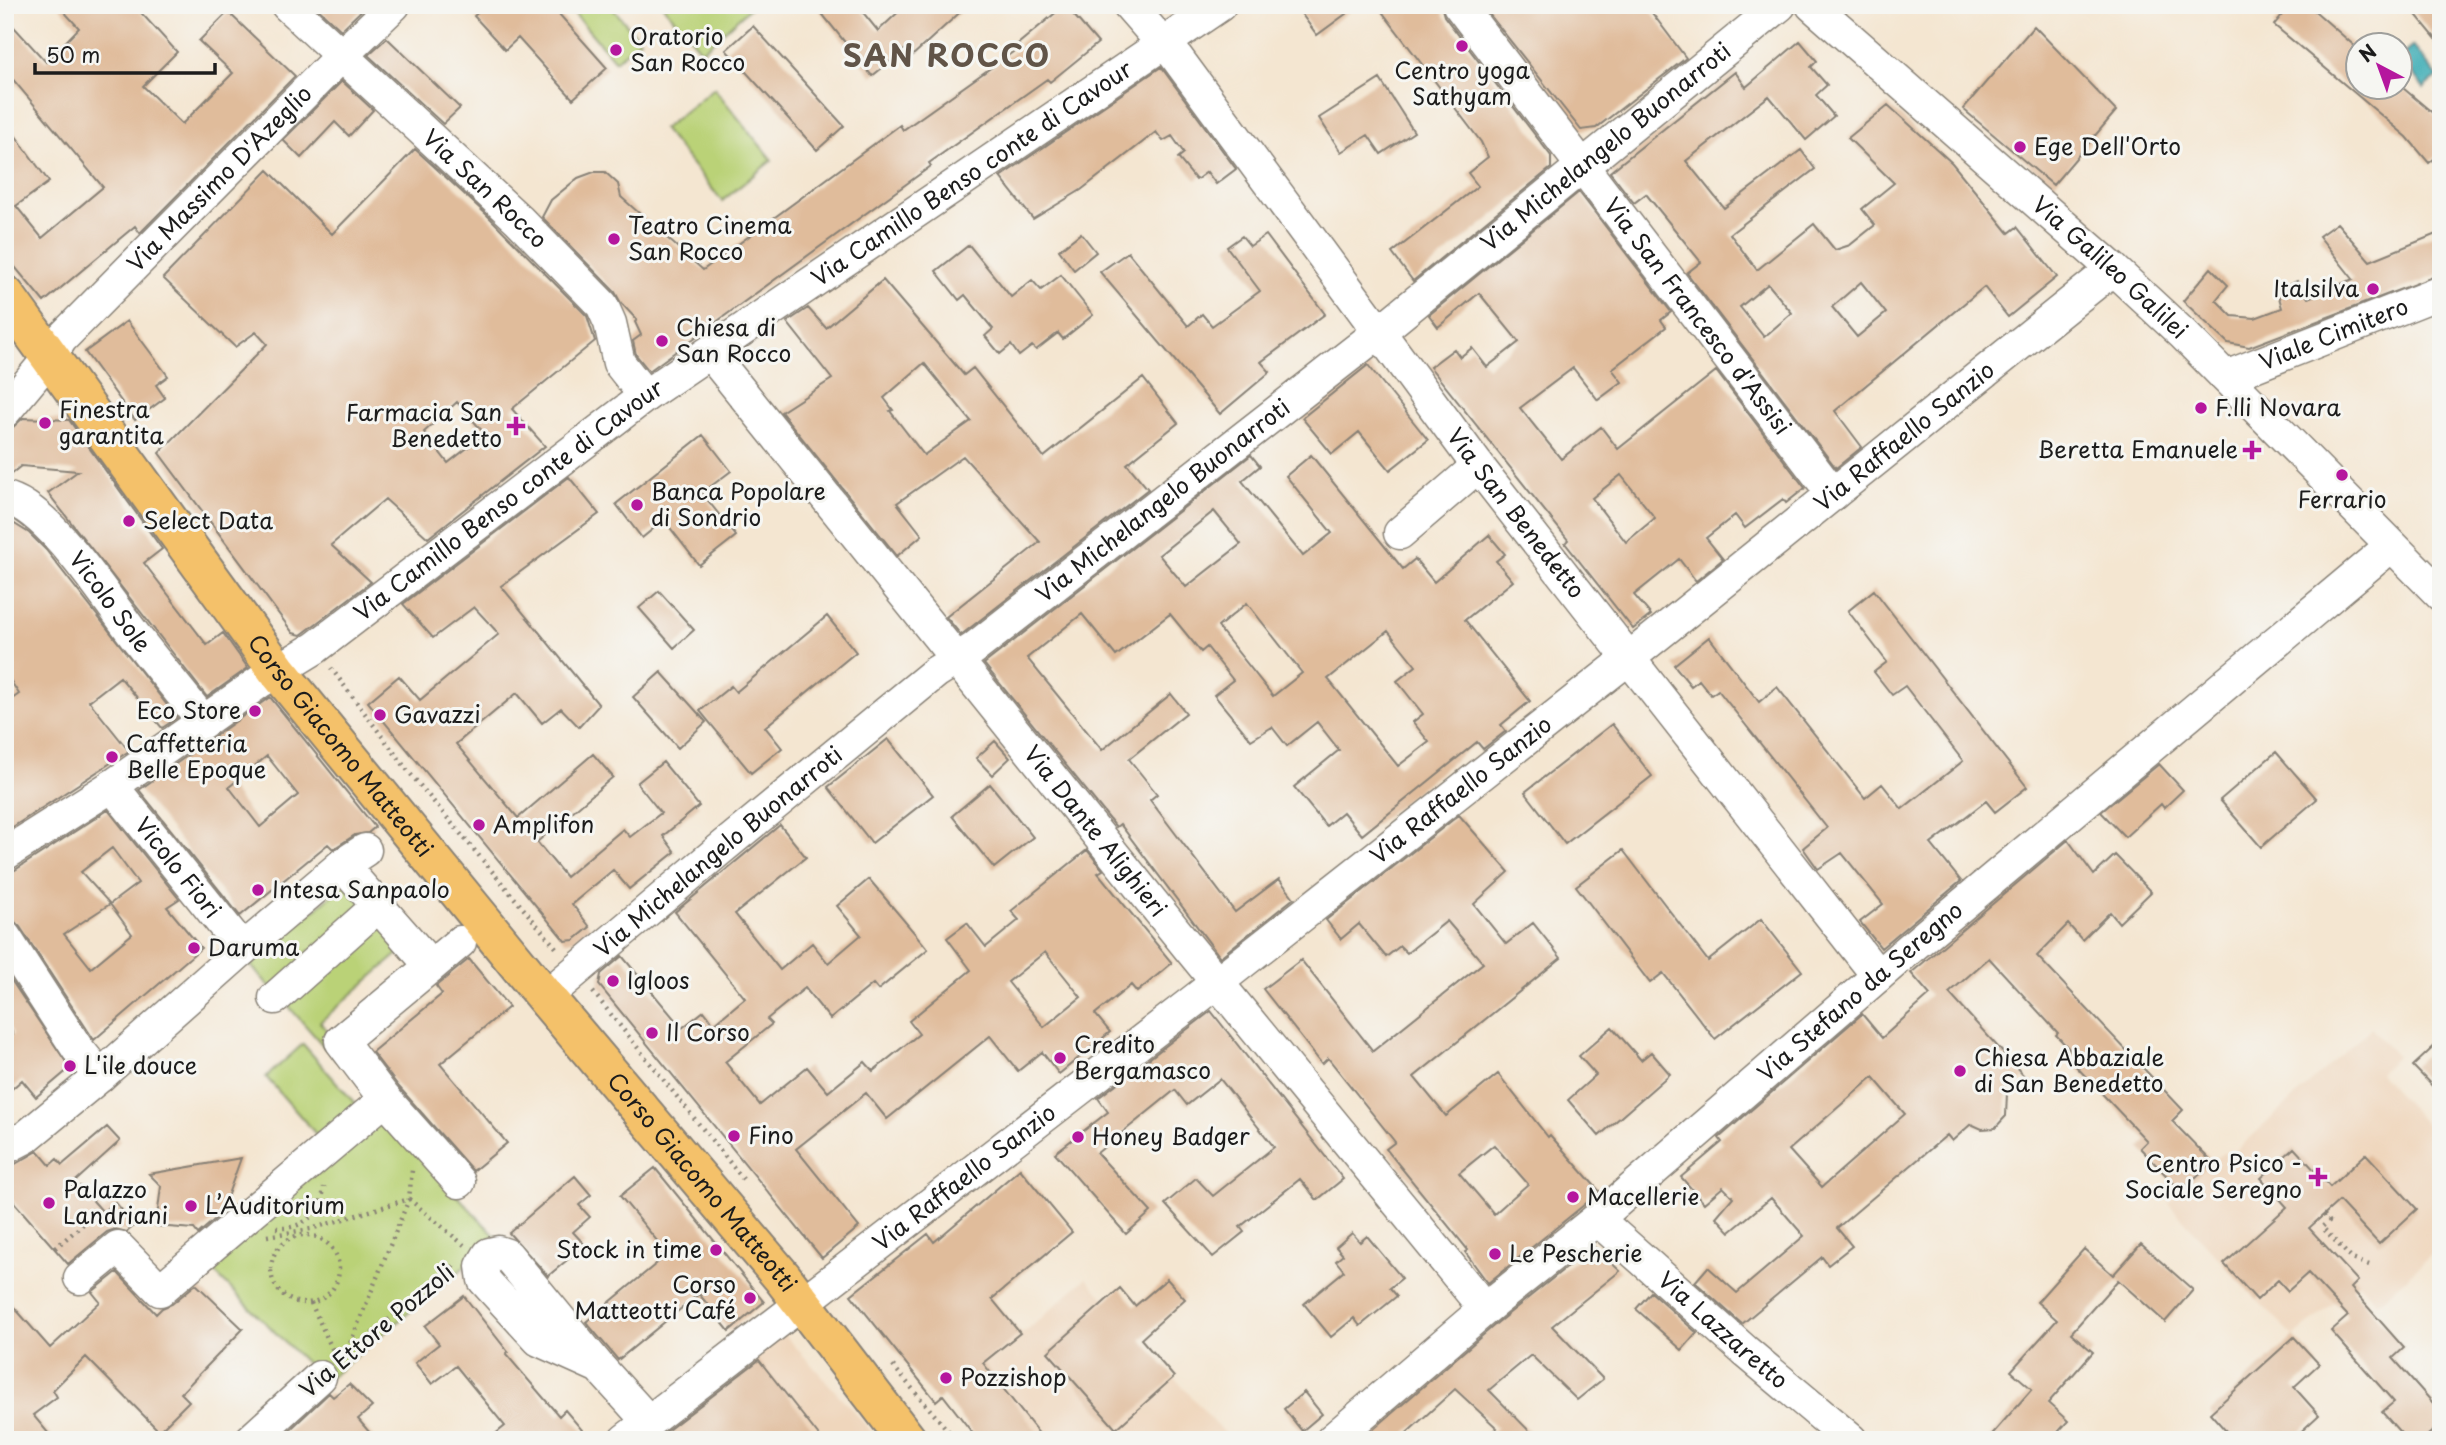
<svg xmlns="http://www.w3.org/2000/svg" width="2446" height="1445" viewBox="0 0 2446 1445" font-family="'Playpen Sans',sans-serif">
<rect width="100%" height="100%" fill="#f6f6f2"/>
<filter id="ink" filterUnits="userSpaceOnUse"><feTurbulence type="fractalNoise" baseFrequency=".0143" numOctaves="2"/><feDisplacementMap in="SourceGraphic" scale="14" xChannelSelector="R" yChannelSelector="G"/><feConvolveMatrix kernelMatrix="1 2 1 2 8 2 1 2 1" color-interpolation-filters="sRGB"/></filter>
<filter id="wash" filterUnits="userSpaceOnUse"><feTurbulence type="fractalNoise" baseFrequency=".00686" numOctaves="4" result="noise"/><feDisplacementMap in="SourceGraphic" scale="28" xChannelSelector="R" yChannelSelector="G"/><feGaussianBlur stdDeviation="1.57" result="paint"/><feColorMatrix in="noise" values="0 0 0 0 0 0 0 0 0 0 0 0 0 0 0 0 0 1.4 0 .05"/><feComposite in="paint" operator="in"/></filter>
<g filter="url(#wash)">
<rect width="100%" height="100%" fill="#f4e6d1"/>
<path fill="#efd6bc" d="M2371 1028 2397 1056 2379 1073 2441 1141V1246L2378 1303 2358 1282 2294 1337 2257 1300 2168 1203 2224 1152 2229 1157Z
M1086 1278 1230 1440H978L946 1392 1020 1333 1028 1330Z
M784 1334 879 1440H653L757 1357Z"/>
<path fill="#bad277" stroke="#6b774a" stroke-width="2" d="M581 5H610L640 40 615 61 573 12Z
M662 5H753L702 51Z
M714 88 772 160 722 201 663 129Z
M347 882 371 910 274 991 250 965Z
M380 922 403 950 320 1022 345 1052 336 1060 281 998Z
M303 1044 359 1108 322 1141 266 1077Z
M379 1112 498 1239 325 1382 204 1262Z"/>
<path fill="#38aab3" stroke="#2a6368" stroke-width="2" d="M2413 46 2438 77 2424 88 2401 59V56Z"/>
<g id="blocks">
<path fill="#e0bc9b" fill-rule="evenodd" d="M58 5H134L177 52 143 86 182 124 233 73 199 41 228 12 295 76 140 233 135 226 44 302 5 255V121L49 182 16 206 42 238 103 187 5 70V17L46 62 79 28Z
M314 5H367L341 30Z
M486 5H551L607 68 573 99 518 38 505 50 474 16Z
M815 5H857L878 31 906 5H968L912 56 906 49 872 76Z
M1065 5 1098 43 1050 82 1047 79 929 163 931 166 649 371 636 355 633 341 641 335 635 322 637 320 621 303 615 292 542 217 551 200 578 178 594 172H605L618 184 621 197 703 270 900 125 903 130 1020 47 1018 44Z
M1295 5H1358L1317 35Z
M1377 5H1441L1444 16 1551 156V168L1413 281 1392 253 1478 186 1468 173 1488 157 1481 142Z
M1482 5H1646L1686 58 1596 128 1581 130Z
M2290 5H2308L2358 49V88H2403L2441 120V153L2429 163 2407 137 2274 25Z
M2408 5H2441V45Z
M753 26 844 126 817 150 726 50Z
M2034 26 2116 111 2053 185 1963 109Z
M387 38 460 108 443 124 368 55Z
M1800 41 1817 61 1811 67 1827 85 1816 95 1834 116 1806 140 1769 96 1686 161 1724 208 1801 150 1815 169 1730 234 1757 270 1814 224 1835 250 1850 245 1875 225 1862 209 1894 183 1848 138 1888 105 1952 163 2009 233 2017 227 2057 277 2008 317 1984 287 1835 411 1862 447 1836 468 1687 273 1701 262 1646 194 1634 203 1610 172 1735 72 1746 87ZM1861 282 1886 313 1857 337 1832 307ZM1768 284 1792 313 1764 337 1740 307Z
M1161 67 1236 169 1216 184 1207 172 1196 180 1178 158 1184 153 1172 136 1163 141 1156 132 1081 190 1033 219 1000 177Z
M1380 79 1414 132 1381 154 1368 135 1341 152 1319 118Z
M342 81 373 110 349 136 335 122 301 158 283 140Z
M415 149 487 215 587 316 595 341 512 409 545 446 428 538 385 499 331 545 371 582 301 635 293 633 159 453 267 344 256 332 235 347 163 278 268 170 332 234ZM457 402 485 434 448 463 424 432Z
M1579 192 1671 312 1661 320 1666 327 1612 369 1622 382 1598 400 1573 368 1520 408 1561 459 1601 427 1618 449 1716 371 1805 488 1786 503 1783 499 1745 528 1735 515 1706 538 1723 559 1696 581 1679 559 1634 595 1651 615 1633 629 1565 543 1568 540 1430 367 1454 349 1460 357 1472 348 1487 367 1519 342 1479 293 1438 327 1429 315ZM1621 475 1655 518 1626 542 1592 498Z
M2337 223 2370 261 2441 232V274L2249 347 2228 343 2183 301 2211 268 2228 285 2216 300 2232 316 2255 318 2282 308 2277 290 2297 281 2308 298 2353 279 2319 236Z
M1081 233 1096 252 1074 270 1059 250Z
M1266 235 1325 314 1261 362 1270 372 1220 414 1100 272 1128 252 1188 326 1202 314 1212 326 1260 291 1227 247 1242 236 1250 246Z
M969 245 1011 297 1032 280 1041 290 1061 275 1093 315 1063 339 1058 333 1036 350 1032 346 1019 356 1011 345 1000 354 985 336 993 329 965 295 959 300 936 271Z
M883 280 964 375 973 368 1044 457 1143 378 1178 423 1127 464 1148 489 961 635 946 617 1040 542 963 456 897 503 922 535 897 556 781 412 832 379 787 322 808 308 826 328ZM924 363 971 421 924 455 890 411 893 410 884 398Z
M127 321 168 376 156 385 165 398 135 420 85 352Z
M1368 365 1428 440 1390 470 1359 432 1332 454 1302 418Z
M23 418 69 420 162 549 144 563 207 645 223 633 248 668 207 697 48 493 78 471 21 466 5 479V429L12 428Z
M703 435 731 471 702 493 736 536 699 565 664 520 642 538 616 504Z
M1251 455 1260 466 1242 481 1303 556 1332 533 1286 476 1311 455 1403 569 1415 559 1434 582 1489 535 1505 554 1496 561 1513 581 1465 620 1530 701 1501 725 1506 731 1483 749 1477 742 1362 835 1343 812 1326 826 1294 787 1339 750 1317 722 1287 746 1272 727 1251 740 1214 695 1233 680 1207 647 1201 652 1170 614 1116 656 1082 614 1027 658 1102 750 1171 694 1186 713 1129 759 1157 794 1150 800 1235 912 1279 879 1294 898 1220 957 1120 824 1116 827 984 664ZM1214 511 1241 544 1186 587 1159 555ZM1247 603 1302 673 1273 696 1218 627ZM1388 631 1416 666 1397 681 1423 714 1413 722 1429 742 1398 766 1328 679Z
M569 477 599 514 501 586 599 705 579 727 561 708 542 723 517 693 456 744 518 818 593 754 613 777 537 842 566 877 623 829 630 837 661 813 637 783 663 762 699 806 663 836 675 852 629 889 613 870 572 904 590 927 574 940 565 941 368 702 399 676 420 700 499 634 474 607 433 638 403 604Z
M5 518 29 533 46 550 177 718 162 728 120 677 89 701 129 751 5 832V704L19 694 5 672Z
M1874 590 2027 787 1995 812 1986 801 1931 844 1961 881 1881 948 1860 922 1883 904 1842 853 1818 869 1803 848 1827 828 1718 690 1711 695 1699 680 1691 686 1674 665 1709 637 1759 702 1777 687 1865 798 1882 784 1902 809 1963 761 1905 686 1892 695 1874 672 1887 662 1848 611Z
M659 591 694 630 674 648 639 608Z
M827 616 856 652 765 727 782 748 751 773 700 711 731 686 736 692Z
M661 672 706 722 678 748 633 697Z
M270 697 375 827 368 833 355 835 333 849 328 844 240 916 139 790ZM267 756 298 795 260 827 229 787Z
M1612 724 1652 776 1565 844 1525 792Z
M888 739 933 795 872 843 828 787Z
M995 741 1010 758 992 775 976 758Z
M2276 752 2317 799 2261 847 2220 800Z
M2159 764 2183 790 2164 808 2161 804 2125 837 2101 812Z
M990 784 1033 837 994 868 952 816Z
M108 810 179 899 167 907 201 948 94 1040 20 927 14 921 5 919V872L15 870ZM112 848 138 883 110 904 81 872ZM110 904 132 934 91 968 64 934Z
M1459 815 1509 872 1474 904 1506 944 1533 923 1561 958 1414 1077 1446 1116 1498 1074 1548 1137 1550 1135 1600 1192 1488 1283 1465 1252 1468 1250 1386 1149 1395 1142 1328 1058 1322 1064 1263 989 1301 960 1373 1051 1483 963 1447 921 1407 953 1400 946 1386 957 1359 924 1341 939 1326 920ZM1494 1145 1528 1184 1494 1214 1459 1173Z
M780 825 806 857 735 914 780 970 812 943 828 963 861 935 837 906 869 879 928 949 878 990 873 984 830 1019 805 988 767 1019 772 1024 725 1062 760 1105 807 1067 828 1092 865 1062 873 1071 919 1034 909 1021 971 970 947 938 967 923 986 947 1019 920 1011 911 1087 850 1103 870 1098 873 1172 963 1137 992 1131 985 1095 1014 1110 1032 1059 1074 1042 1052 1018 1071 990 1036 887 1119 866 1093 796 1149 859 1227 822 1258 599 985 601 974 622 956 682 1028 704 1011 714 1024 745 998 675 912ZM1045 952 1081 997 1044 1027 1008 982Z
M2068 840 2094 875 2115 855 2151 892 2119 923 2110 912 2082 940 2068 924 2037 956 2183 1110 2172 1121 2212 1162 2181 1191 2140 1148 2147 1141 2070 1060 2075 1055 2056 1035 2058 1033 1989 958 1949 993 2025 1077 2007 1093 2006 1116 1995 1128 1982 1129 1971 1124 1952 1141 1947 1135 1837 1228 1852 1246 1828 1265 1822 1257 1742 1324 1695 1282 1708 1267 1737 1293 1804 1236 1771 1198 1730 1232 1716 1217 1733 1197 1723 1187 1704 1203 1681 1177 1722 1142 1719 1138 1862 1014 1882 1038 1904 1018 1930 995 1911 973ZM1873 1077 1905 1114 1822 1187 1789 1150Z
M1623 850 1708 961 1761 919 1802 971 1715 1039 1663 973 1650 983 1576 886Z
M469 959 509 1007 440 1064 507 1143 473 1171 399 1087 372 1052 442 994 436 986Z
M5 971 70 1068 36 1097 22 1080 5 1095V1040L13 1034 5 1019Z
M1211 1011 1343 1179 1317 1200 1300 1179 1240 1227 1244 1232 1213 1257 1165 1204 1196 1178 1213 1196 1274 1147 1220 1079 1187 1105 1175 1090 1097 1153 1151 1212 1126 1234 1055 1153 1108 1112 1098 1098Z
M1612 1027 1641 1060 1651 1052 1670 1074 1599 1136 1568 1100 1596 1075 1579 1056Z
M2441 1040V1095L2413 1066Z
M107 1127 120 1141 68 1188 80 1186 103 1212 115 1202 135 1225 127 1232 115 1229 107 1232 68 1264 5 1192V1170L38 1151 50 1165 57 1159 62 1165Z
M2294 1148 2330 1187 2366 1154 2417 1209 2379 1244 2339 1201 2309 1228 2358 1281 2351 1288 2404 1348 2393 1358 2441 1412V1424L2422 1440H2407L2382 1412 2394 1402 2331 1331 2348 1316 2308 1273 2288 1291 2278 1280 2257 1300 2224 1264 2287 1207 2261 1178Z
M241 1158 221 1214 198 1234 194 1229 156 1226 161 1186 149 1174Z
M655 1168 764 1302 729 1331 699 1294 618 1360 586 1322 668 1254 620 1196Z
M1020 1169 1072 1232 992 1299 1020 1333 983 1363 1044 1440H978L943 1395 936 1401 851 1295 928 1234 934 1242Z
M575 1176 591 1195 579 1205 590 1217 573 1232 585 1245 548 1276 509 1233Z
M1352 1233 1360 1242 1367 1236 1402 1278 1390 1288 1397 1296 1360 1326 1354 1318 1331 1337 1304 1304 1344 1271 1336 1261 1343 1255 1336 1247Z
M2141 1244 2193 1290 2165 1322 2118 1280 2071 1333 2093 1352 2048 1403 2068 1421 2051 1440H1987L2032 1389 2011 1371 2057 1320 2037 1302 2084 1249 2113 1275Z
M1593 1246 1620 1271 1552 1326 1603 1379 1577 1400 1531 1355 1489 1390 1538 1440H1484L1497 1428 1455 1389 1399 1440H1361L1497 1323Z
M117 1272 156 1314 162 1308 172 1304 196 1284 243 1329 181 1393 189 1401 159 1431 86 1357 53 1390 57 1397 33 1415 54 1440H5V1297L50 1348 100 1302 92 1292Z
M1167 1279 1185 1299 1141 1339 1174 1377 1116 1429 1048 1352 1120 1288 1135 1306Z
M1651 1292 1697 1333 1682 1350 1636 1309Z
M464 1296 508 1352 506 1354 559 1416 565 1410 583 1431 572 1440H488L505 1426 456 1366 432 1384 415 1363 439 1344 425 1326Z
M2294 1337 2319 1364 2294 1387 2319 1415 2292 1440H2234L2210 1413Z
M759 1360 822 1440H655Z
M349 1384 372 1407 358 1419 376 1440H279L329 1393 333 1397Z
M1304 1392 1322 1414 1302 1431 1284 1409Z"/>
</g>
</g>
<g filter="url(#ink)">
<use href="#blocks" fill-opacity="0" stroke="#888176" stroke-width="2"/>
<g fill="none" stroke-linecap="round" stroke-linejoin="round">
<g stroke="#888176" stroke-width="35">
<g id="minor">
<path id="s1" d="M287 5 519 220 602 305 610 323 619 363 645 396"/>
<path d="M1129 5 1150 29"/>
<path id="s2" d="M1459 5 1833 494"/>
<path id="s3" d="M1812 5 2113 269 2183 334 2441 595"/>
<path id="s4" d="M1166 43 1478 466 1878 976"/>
<path id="s5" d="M710 353 1189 948 1485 1309"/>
<path id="s6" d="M2226 377 2441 292"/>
<path id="s7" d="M5 411 50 357 61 339 342 55 394 5"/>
<path id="s8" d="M5 498C50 507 110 605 139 641 160 668 182 694 203 721"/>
<path d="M1400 533 1478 466"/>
<path id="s9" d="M112 786 243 949"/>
<path id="s10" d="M5 854 112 786 261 681 315 648 645 396 1220 5"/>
<path d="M342 865 431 966"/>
<path d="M5 937 77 1048 100 1076"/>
<path id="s11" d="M545 997 718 851 936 672 973 649 1378 333 1780 5"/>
<path d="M275 998 378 906"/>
<path d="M385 1099 459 1182"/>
<path d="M5 1148 26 1137 100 1076 243 949 342 865 365 850"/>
<path id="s12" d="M1597 1219 1745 1351 1851 1440"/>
<path d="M80 1278 118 1247 160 1290 376 1107 385 1099 341 1041 460 942"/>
<path d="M599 1367 539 1340 484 1280 482 1266 489 1254 498 1252 507 1255 599 1367 648 1421"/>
<path d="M251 1440 320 1377"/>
<path id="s13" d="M625 1440 1196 999 1629 658 2113 269"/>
<path id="s14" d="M1332 1440 1485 1309 1597 1219 1908 950 2391 546"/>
</g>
</g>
<g stroke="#888176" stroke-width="42">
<g id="major">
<path id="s15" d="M5 295 277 670 545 997 782 1277 907 1440"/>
</g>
</g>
<path stroke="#888176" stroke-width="4.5" stroke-dasharray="2 5" stroke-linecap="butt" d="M331 668 408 771 558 950
M593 992 743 1179
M2324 1215 2329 1221 2322 1227 2352 1259 2372 1266
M276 1228C303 1230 322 1213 324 1187
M271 1269a34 34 0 1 1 68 0a34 34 0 1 1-68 0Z
M267 1236 311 1229 409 1199 464 1245
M55 1248 94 1215
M311 1303 334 1353
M345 1356 409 1199 412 1170
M345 1356 454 1266
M893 1366 956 1440"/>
<use href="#minor" stroke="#fff" stroke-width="32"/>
<use href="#major" stroke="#f4c16a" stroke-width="38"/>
</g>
</g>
<g fill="#b5179e" stroke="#f6f6f2" stroke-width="2.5">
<circle cx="1462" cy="46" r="7"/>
<circle cx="616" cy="50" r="7"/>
<circle cx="2020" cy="147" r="7"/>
<circle cx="614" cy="239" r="7"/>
<circle cx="2373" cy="289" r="7"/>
<circle cx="662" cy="341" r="7"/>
<circle cx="2201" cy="408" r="7"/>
<circle cx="45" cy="423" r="7"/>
<path d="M512.5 415.5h7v7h7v7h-7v7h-7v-7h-7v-7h7z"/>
<path d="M2248.5 439.5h7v7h7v7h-7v7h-7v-7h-7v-7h7z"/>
<circle cx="2342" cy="475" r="7"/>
<circle cx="637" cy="505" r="7"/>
<circle cx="129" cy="521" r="7"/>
<circle cx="255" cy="711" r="7"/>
<circle cx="380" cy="715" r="7"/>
<circle cx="112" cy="757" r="7"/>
<circle cx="479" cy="825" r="7"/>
<circle cx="258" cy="890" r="7"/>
<circle cx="194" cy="948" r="7"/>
<circle cx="613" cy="981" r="7"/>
<circle cx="652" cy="1033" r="7"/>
<circle cx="1060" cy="1058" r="7"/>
<circle cx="70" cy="1066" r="7"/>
<circle cx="1960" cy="1071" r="7"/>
<circle cx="734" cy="1136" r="7"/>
<circle cx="1078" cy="1137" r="7"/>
<path d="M2314.5 1166.5h7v7h7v7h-7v7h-7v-7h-7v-7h7z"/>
<circle cx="1573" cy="1197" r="7"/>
<circle cx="49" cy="1203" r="7"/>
<circle cx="191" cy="1206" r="7"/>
<circle cx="716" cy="1250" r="7"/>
<circle cx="1495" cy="1254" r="7"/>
<circle cx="750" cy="1298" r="7"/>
<circle cx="946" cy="1378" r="7"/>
</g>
<g text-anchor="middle" stroke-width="6" stroke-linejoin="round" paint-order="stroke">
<g font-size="23" fill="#1c1c1c" stroke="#f6f6f2" text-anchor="start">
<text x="630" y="45">Oratorio<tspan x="630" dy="26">San Rocco</tspan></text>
<text x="1462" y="79" text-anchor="middle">Centro yoga<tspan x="1462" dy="26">Sathyam</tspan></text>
<text x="2034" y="155">Ege Dell'Orto</text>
<text x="628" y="234">Teatro Cinema<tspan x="628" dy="26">San Rocco</tspan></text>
<text x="2359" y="297" text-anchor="end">Italsilva</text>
<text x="676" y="336">Chiesa di<tspan x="676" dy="26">San Rocco</tspan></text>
<text x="2215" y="416">F.lli Novara</text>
<text x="59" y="418">Finestra<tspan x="59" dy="26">garantita</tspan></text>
<text x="502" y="421" text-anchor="end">Farmacia San<tspan x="502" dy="26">Benedetto</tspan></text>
<text x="2238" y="458" text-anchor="end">Beretta Emanuele</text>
<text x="651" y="500">Banca Popolare<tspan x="651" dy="26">di Sondrio</tspan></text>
<text x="2342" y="508" text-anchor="middle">Ferrario</text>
<text x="143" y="529">Select Data</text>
<text x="241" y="719" text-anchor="end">Eco Store</text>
<text x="394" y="723">Gavazzi</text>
<text x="126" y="752">Caffetteria<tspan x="126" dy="26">Belle Epoque</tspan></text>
<text x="493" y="833">Amplifon</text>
<text x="272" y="898">Intesa Sanpaolo</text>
<text x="208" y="956">Daruma</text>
<text x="627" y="989">Igloos</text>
<text x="666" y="1041">Il Corso</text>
<text x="1074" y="1053">Credito<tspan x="1074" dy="26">Bergamasco</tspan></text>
<text x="1974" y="1066">Chiesa Abbaziale<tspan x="1974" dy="26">di San Benedetto</tspan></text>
<text x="84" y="1074">L'ile douce</text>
<text x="748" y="1144">Fino</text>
<text x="1092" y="1145">Honey Badger</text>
<text x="2302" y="1172" text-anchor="end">Centro Psico -<tspan x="2302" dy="26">Sociale Seregno</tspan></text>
<text x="63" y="1198">Palazzo<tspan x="63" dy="26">Landriani</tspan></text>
<text x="1587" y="1205">Macellerie</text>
<text x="205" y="1214">L’Auditorium</text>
<text x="702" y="1258" text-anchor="end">Stock in time</text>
<text x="1509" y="1262">Le Pescherie</text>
<text x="736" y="1293" text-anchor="end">Corso<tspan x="736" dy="26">Matteotti Café</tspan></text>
<text x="960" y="1386">Pozzishop</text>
</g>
<g font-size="23" fill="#1c1c1c" stroke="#f6f6f2">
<text dy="8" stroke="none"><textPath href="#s11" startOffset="1360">Via Michelangelo Buonarroti</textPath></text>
<text dy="8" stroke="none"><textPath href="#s10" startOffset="1183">Via Camillo Benso conte di Cavour</textPath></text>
<text dy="8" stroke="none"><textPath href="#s7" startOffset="317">Via Massimo D'Azeglio</textPath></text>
<text dy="8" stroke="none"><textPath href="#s1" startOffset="270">Via San Rocco</textPath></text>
<text dy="8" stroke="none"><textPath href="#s3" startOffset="397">Via Galileo Galilei</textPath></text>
<text dy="8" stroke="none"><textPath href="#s2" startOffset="392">Via San Francesco d'Assisi</textPath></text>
<text dy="8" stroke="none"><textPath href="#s6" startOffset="116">Viale Cimitero</textPath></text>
<text dy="8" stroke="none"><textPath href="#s13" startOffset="1626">Via Raffaello Sanzio</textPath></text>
<text dy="8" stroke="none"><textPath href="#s10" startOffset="616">Via Camillo Benso conte di Cavour</textPath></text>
<text dy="8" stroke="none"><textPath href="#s11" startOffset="793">Via Michelangelo Buonarroti</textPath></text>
<text dy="8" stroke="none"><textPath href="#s4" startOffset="586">Via San Benedetto</textPath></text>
<text dy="8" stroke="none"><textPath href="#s8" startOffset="150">Vicolo Sole</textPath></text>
<text dy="8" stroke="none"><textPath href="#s15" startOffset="562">Corso Giacomo Matteotti</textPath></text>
<text dy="8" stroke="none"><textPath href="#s13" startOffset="1059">Via Raffaello Sanzio</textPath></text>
<text dy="8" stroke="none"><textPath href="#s5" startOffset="614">Via Dante Alighieri</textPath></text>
<text dy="8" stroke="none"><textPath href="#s11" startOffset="226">Via Michelangelo Buonarroti</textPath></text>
<text dy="8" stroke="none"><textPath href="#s9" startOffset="105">Vicolo Fiori</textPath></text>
<text dy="8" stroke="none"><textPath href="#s14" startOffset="693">Via Stefano da Seregno</textPath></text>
<text dy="8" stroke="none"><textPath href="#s13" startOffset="429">Via Raffaello Sanzio</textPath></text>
<text dy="8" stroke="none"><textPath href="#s15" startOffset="1129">Corso Giacomo Matteotti</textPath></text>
<text dy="8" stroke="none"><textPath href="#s12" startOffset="168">Via Lazzaretto</textPath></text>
<text transform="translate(377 1331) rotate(-40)" y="8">Via Ettore Pozzoli</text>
</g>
<g font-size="30" font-weight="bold" letter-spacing="2" fill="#615448" stroke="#f6f6f2">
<text x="947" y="67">SAN ROCCO</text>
</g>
</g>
<rect width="2446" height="1445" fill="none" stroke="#f6f6f2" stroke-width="28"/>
<g transform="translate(2379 66) rotate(319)"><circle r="33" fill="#f6f6f2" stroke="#9f9f9c" stroke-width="2"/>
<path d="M0-5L12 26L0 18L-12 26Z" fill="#b5179e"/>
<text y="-10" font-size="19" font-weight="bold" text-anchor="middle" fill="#1c1c1c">N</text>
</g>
<path d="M35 63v10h180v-10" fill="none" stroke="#1c1c1c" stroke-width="3.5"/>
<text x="46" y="63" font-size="21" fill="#1c1c1c" stroke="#f6f6f2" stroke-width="5" paint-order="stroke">50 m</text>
</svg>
